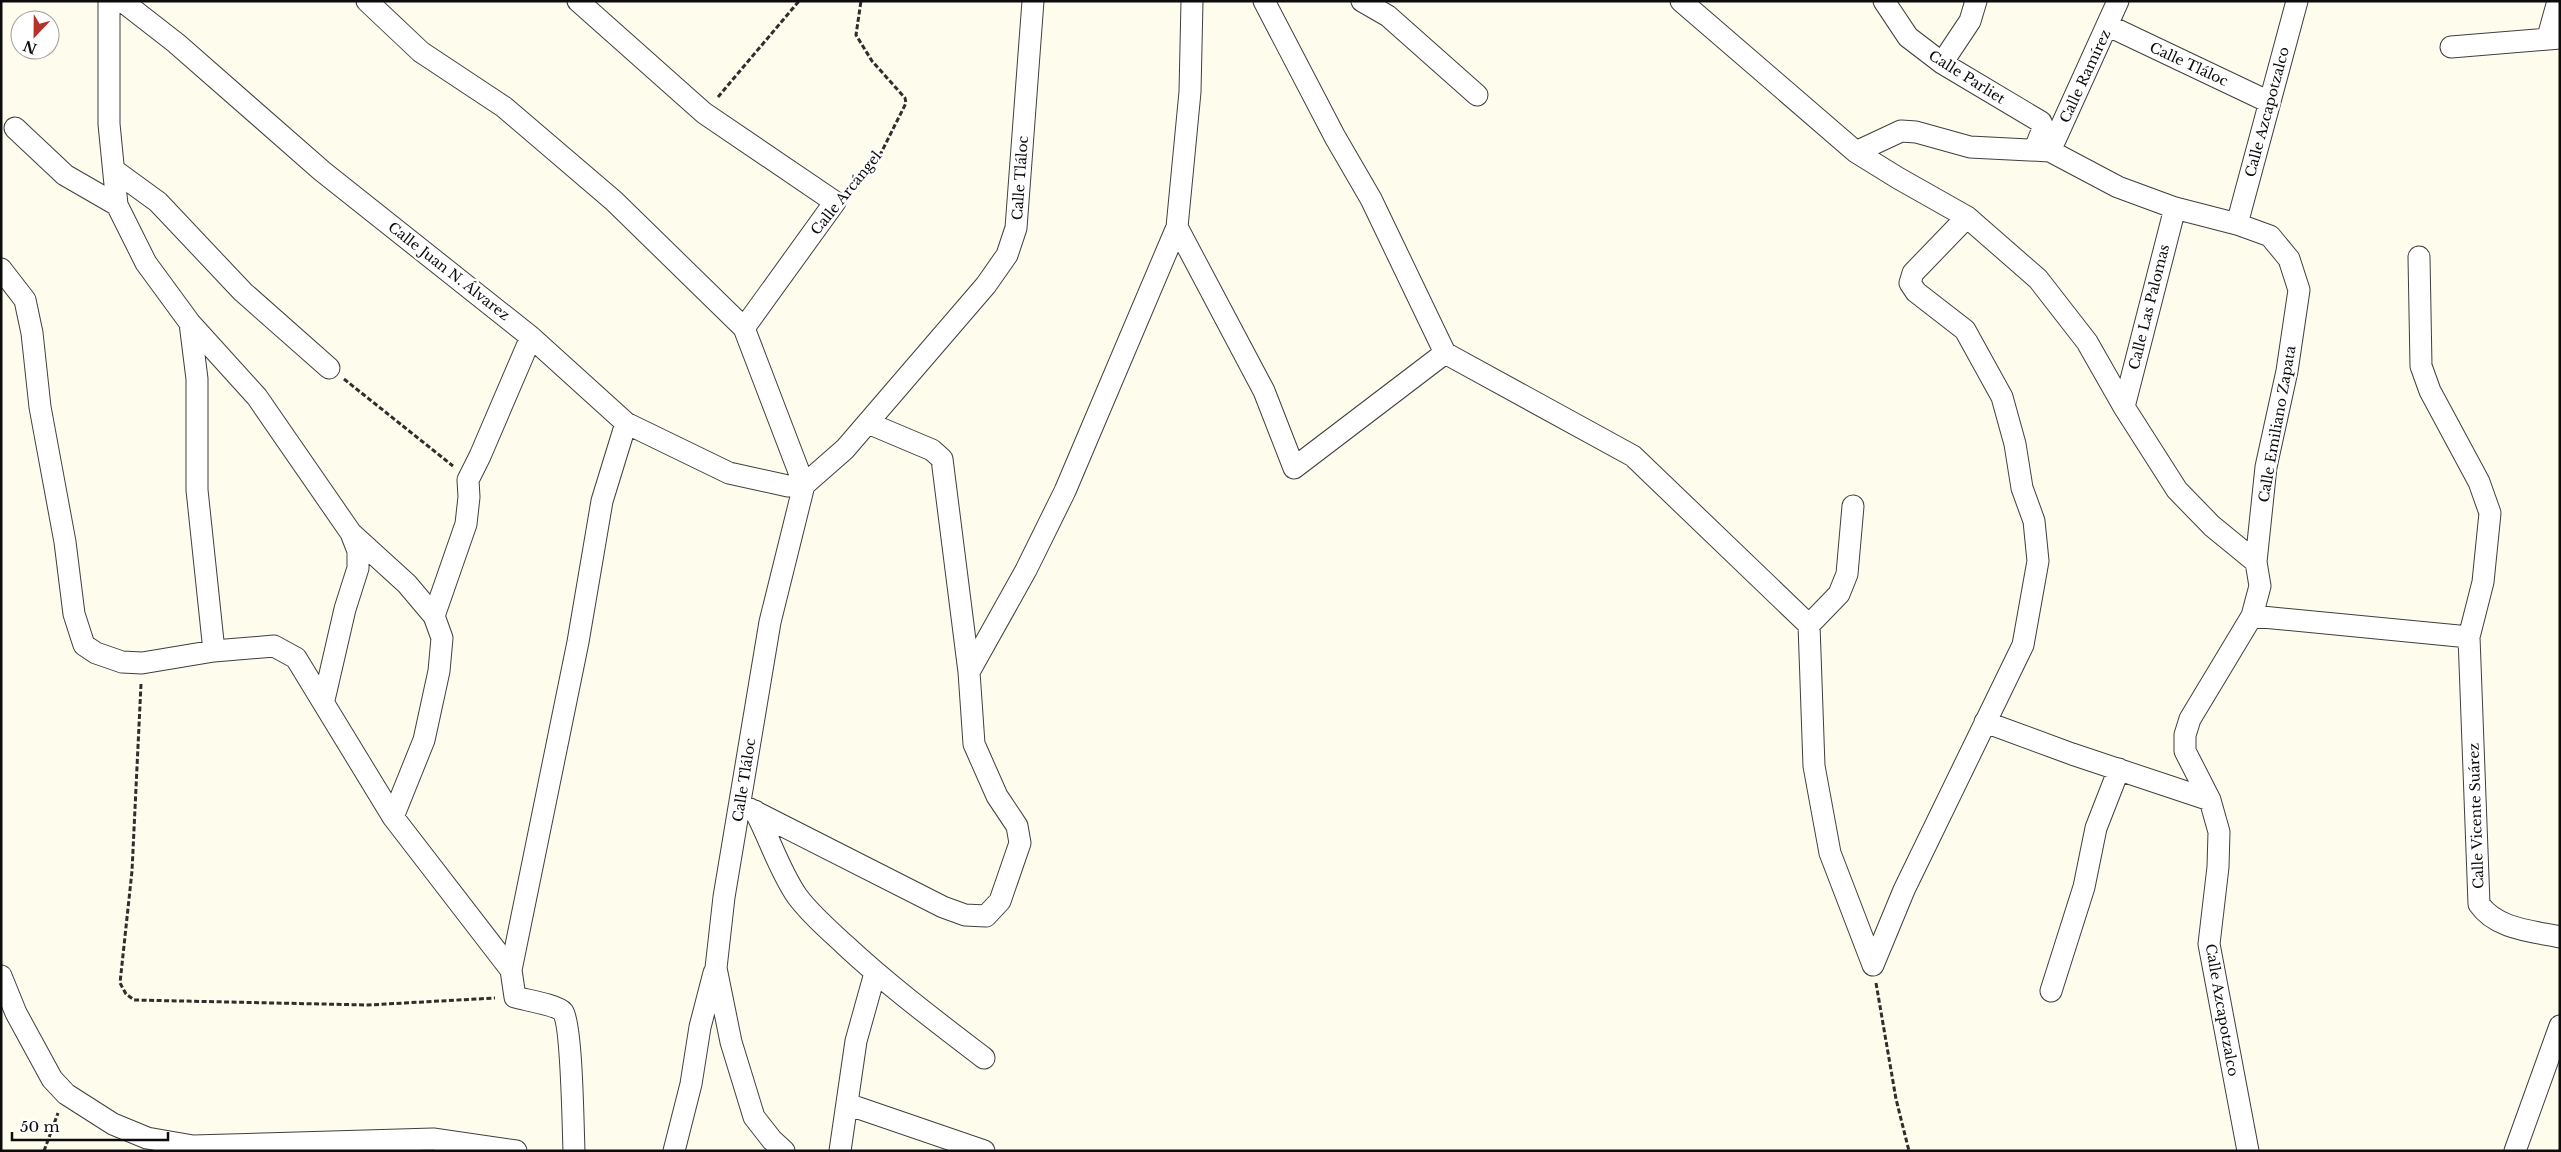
<svg xmlns="http://www.w3.org/2000/svg" width="2561" height="1152" viewBox="0 0 2561 1152" font-family="'Libre Baskerville',serif">
<rect width="100%" height="100%" fill="#fefcec"/>
<g fill="none" stroke-linecap="round" stroke-linejoin="round">
<g stroke="#3f3f3f" stroke-width="23">
<path id="minor" d="M109 1V124L117 205 146 263 190 323 257 397 351 533 407 584 434 616 442 638 439 671 424 740 393 817
M122 1 176 43 322 171 531 337 626 423 729 473 788 486 804 485 744 328 614 201 504 107 421 52 367 1
M578 1 704 113 835 202 744 328
M1192 1 1190 92 1177 227 1264 391 1294 468 1445 353
M1264 1 1335 137 1371 199 1445 353 1633 456 1809 625 1814 766 1830 853 1873 965
M1362 1 1388 16 1477 95
M1681 1 1856 152 1898 178 1967 217 2038 279 2087 342 2124 407 2177 490 2212 526 2256 562
M1884 1 1908 37 1942 63 2041 122 2043 128 2035 149
M2109 26 2269 102
M2548 37 2558 1
M2451 47 2560 38
M1942 63 1970 21 1976 1
M15 128 65 175 117 205
M2050 151 2118 1
M1856 152 1901 131 1916 132 1970 147 2050 151 2118 187 2175 208 2237 224 2270 236 2289 259 2299 290 2287 371 2266 467 2256 562 2260 586 2252 616 2190 719 2185 735V751L2210 800 2219 832 2218 867 2209 944 2248 1151
M114 170 158 202 243 292 329 368
M2237 224 2297 1
M2419 257 2421 366 2430 391 2479 482 2490 513 2483 582 2469 637 2479 904C2496 929 2532 931 2560 937
M1 269 25 300 32 333 40 407 65 542 74 614 84 645 96 653 122 662 142 663 214 651 274 646 296 658 393 817 511 970
M190 323 197 379V490L214 651
M2124 407 2175 208
M868 423 932 450 942 459 969 672
M434 616 466 524 469 497 468 480 480 456 531 337
M2252 616 2469 637
M1809 625 1839 594 1847 574 1853 506
M324 700 345 609 358 568V551L351 533
M1985 722 2072 754 2210 800
M740 804 943 907 965 915 986 916 1000 901 1020 843 1017 826 997 796 974 744 969 672 1026 570 1065 491 1177 227
M755 811C770 839 779 870 797 896 810 914 829 930 845 945 889 986 937 1022 984 1058
M1873 965 1904 890 2023 645 2038 561 2034 521 2022 488 2015 444 2002 397 1965 330 1916 292 1910 283 1913 273 1967 217
M1 976 16 1013 52 1079 66 1094 113 1124 147 1138 193 1146 433 1139 516 1151
M2051 991 2084 887 2096 828 2119 769
M847 1104 984 1151
M574 1151C573 1128 572 1026 563 1012 557 1005 525 1000 515 997L511 970 578 642 602 501 626 423
M674 1151 691 1084 700 1027 714 973
M784 1151 772 1140 754 1117 731 1042 716 968 724 897 770 622 804 485 845 449 986 285 1007 255 1016 228 1033 1
M840 1151 856 1041 875 973
M2515 1151 2560 1026"/>
</g>
<path stroke="#2e2e2e" stroke-width="3" stroke-dasharray="5 2.5" stroke-linecap="butt" d="M718 97 799 1
M848 188 881 153 906 103 905 98 872 61 856 35 861 1
M344 379 453 466
M141 684 132 871 120 983 126 994 134 1000 368 1005 495 998
M1876 983 1896 1099 1909 1151
M44 1151 58 1113"/>
<use href="#minor" stroke="#fff" stroke-width="21"/>
</g>
<g text-anchor="middle" stroke-width="5" stroke-linejoin="round" paint-order="stroke">
<g font-size="14" fill="#0c0c0c" stroke="#fff">
<text transform="translate(2189 64) rotate(25)" y="5">Calle Tláloc</text>
<text transform="translate(2085 76) rotate(-65)" y="5">Calle Ramírez</text>
<text transform="translate(1967 77) rotate(32)" y="5">Calle Parliet</text>
<text transform="translate(2267 112) rotate(-75)" y="5">Calle Azcapotzalco</text>
<text transform="translate(1020 178) rotate(-86)" y="5">Calle Tláloc</text>
<text transform="translate(846 193) rotate(-51)" y="5">Calle Arcángel</text>
<text transform="translate(449 271) rotate(38)" y="5">Calle Juan N. Álvarez</text>
<text transform="translate(2149 307) rotate(-76)" y="5">Calle Las Palomas</text>
<text transform="translate(2277 424) rotate(-80)" y="5">Calle Emiliano Zapata</text>
<text transform="translate(744 780) rotate(-81)" y="5">Calle Tláloc</text>
<text transform="translate(2476 816) rotate(-92)" y="5">Calle Vicente Suárez</text>
<text transform="translate(2222 1010) rotate(80)" y="5">Calle Azcapotzalco</text>
</g>
</g>
<rect width="2561" height="1152" fill="none" stroke="#0c0c0c" stroke-width="5"/>
<g transform="translate(35 35) rotate(202)"><circle r="24" fill="#ffffff" stroke="#9e9e9e"/>
<path d="M0-4L9 19L0 12L-9 19Z" fill="#b4312c"/>
<text y="-8" font-size="14" font-weight="bold" text-anchor="middle" fill="#0c0c0c">N</text>
</g>
<path d="M12 1132v8h156v-8" fill="none" stroke="#0c0c0c" stroke-width="2.5"/>
<text x="20" y="1132" font-size="15" fill="#0c0c0c" stroke="#ffffff" stroke-width="4" paint-order="stroke">50 m</text>
</svg>
